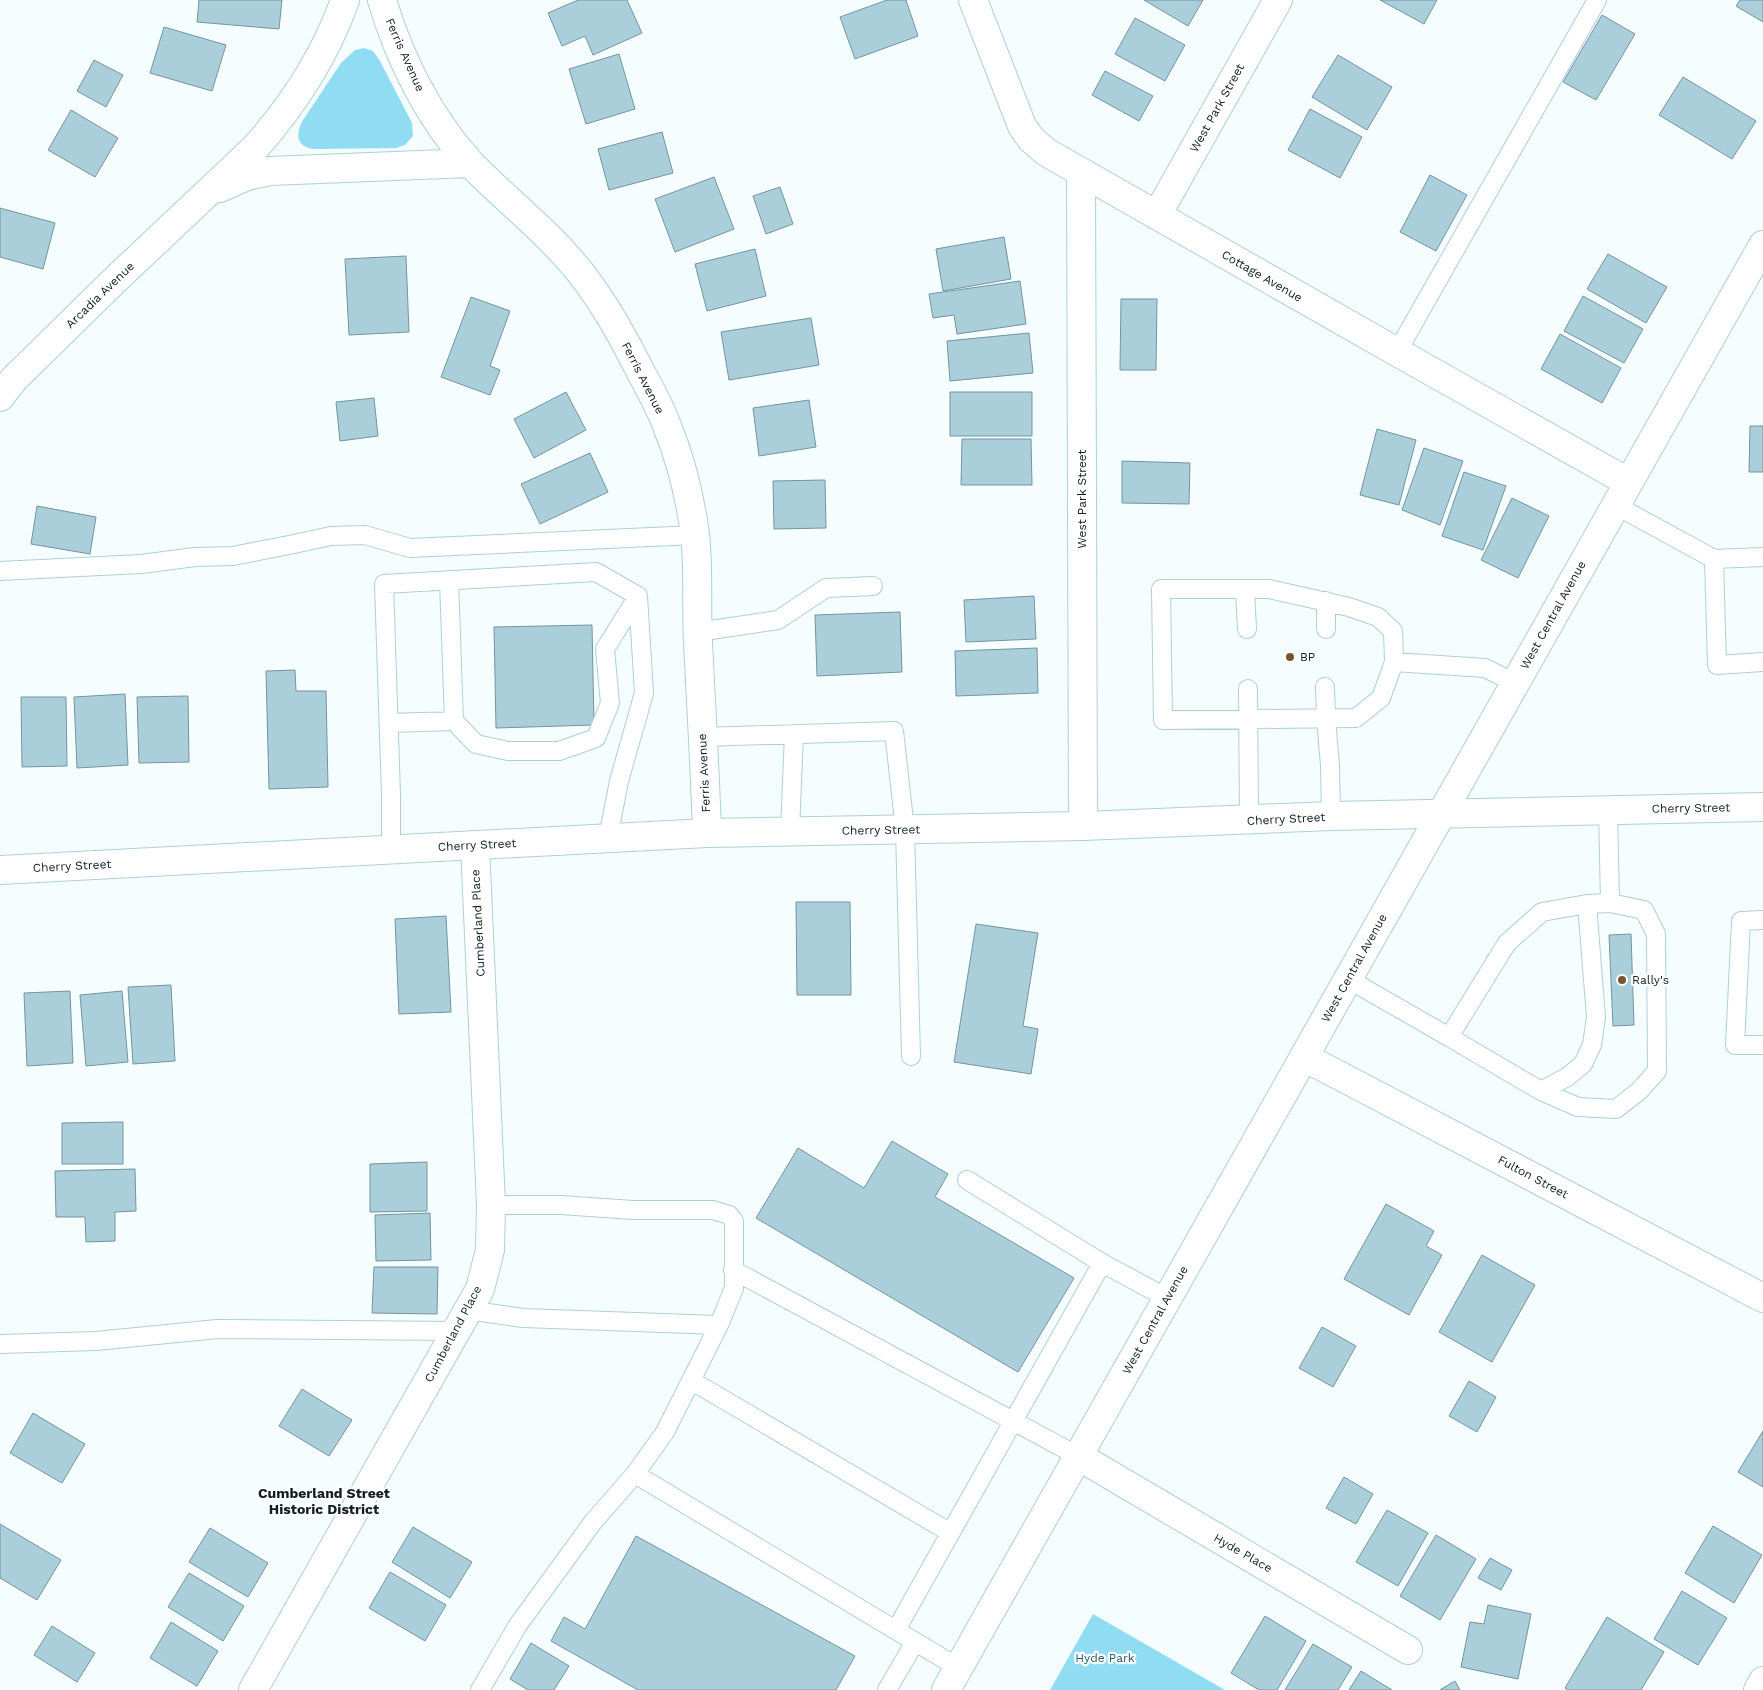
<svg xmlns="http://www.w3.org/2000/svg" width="1763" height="1690" viewBox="0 0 1763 1690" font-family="'Work Sans',sans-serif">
<rect width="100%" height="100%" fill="#f5fdff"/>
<path fill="#90ddf3" d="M364 48 373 51 380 61 412 123 413 136 405 145 396 148 314 149C296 147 295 134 303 120L341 63 355 50Z
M1093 1614 1225 1690H1050Z"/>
<path fill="#abcfda" stroke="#72959f" d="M199 0H282L279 29 197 22Z
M578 0H627L642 33 593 55 585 36 562 46 548 13Z
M887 0H906L918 36 855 59 840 17Z
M1144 0H1203L1188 26Z
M1380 0H1437L1424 24Z
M1740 0H1763V22L1736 6Z
M1602 15 1635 34 1596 100 1563 82Z
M1135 18 1185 45 1165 81 1115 54Z
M164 27 226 45 212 91 150 73Z
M619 54 635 109 586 124 569 69Z
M1338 55 1392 87 1367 130 1312 97Z
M94 60 123 75 106 107 77 91Z
M1105 71 1153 96 1139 121 1092 95Z
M1683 77 1756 121 1732 159 1659 115Z
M1310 109 1362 137 1340 178 1288 150Z
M71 110 118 138 95 177 48 150Z
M662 132 673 173 609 190 598 149Z
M1430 175 1467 195 1436 251 1400 232Z
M714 177 734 229 675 252 655 199Z
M780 187 793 224 766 234 753 196Z
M0 208 55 223 43 269 0 257Z
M1004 237 1011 279 943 291 936 249Z
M755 249 766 296 707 311 695 264Z
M1608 254 1667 287 1646 323 1587 289Z
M406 256 409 332 349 335 345 259Z
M1020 281 1026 324 957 334 954 315 933 318 929 294Z
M1583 296 1643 329 1624 363 1564 331Z
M471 297 510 311 490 366 500 370 490 395 441 377Z
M1121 299H1157L1156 370H1120Z
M811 318 819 365 729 380 721 332Z
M1029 333 1033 373 950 381 947 341Z
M1560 334 1621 368 1602 403 1541 369Z
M566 392 586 430 534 458 514 419Z
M950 392H1032V436H950Z
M374 398 378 436 340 441 336 402Z
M809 400 816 447 759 456 753 408Z
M1750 426H1763V472H1749Z
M1377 429 1416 440 1399 505 1360 495Z
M962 439H1031L1032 485H961Z
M1424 448 1463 461 1440 525 1402 510Z
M590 453 608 492 540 524 521 484Z
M1122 461 1190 463 1189 504 1122 503Z
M1464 472 1506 486 1483 550 1442 536Z
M825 480 826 528 774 529 773 481Z
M1512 498 1549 516 1518 578 1481 560Z
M37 506 96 517 90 554 31 544Z
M1034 596 1036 639 966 642 964 600Z
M900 612 902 672 817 676 815 615Z
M592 625 594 725 496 728 494 627Z
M1037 648 1038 693 956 696 955 651Z
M295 670 296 691H326L328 787 269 789 266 671Z
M125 694 128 765 77 768 74 697Z
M188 696 189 762 139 763 137 697Z
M21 697H66L67 766 22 767Z
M796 902H850L851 995H797Z
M446 916 451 1012 399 1014 395 919Z
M976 924 1038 933 1023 1026 1038 1029 1031 1074 954 1062Z
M1631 934 1634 1025 1613 1026 1609 935Z
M171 985 175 1061 133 1064 128 987Z
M70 991 73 1063 27 1066 24 993Z
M122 991 128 1062 86 1066 80 995Z
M123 1122V1164H62V1123Z
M892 1141 948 1174 935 1197 1074 1278 1018 1372 756 1218 798 1148 864 1188Z
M427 1162V1211L370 1212V1164Z
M135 1169 136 1211 115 1212V1241L86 1242 85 1217H56L55 1171Z
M1386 1204 1434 1231 1426 1246 1442 1255 1409 1315 1344 1279Z
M430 1213 431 1260 376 1261 375 1215Z
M1482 1255 1535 1285 1492 1362 1439 1332Z
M374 1267H438L437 1314 372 1313Z
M1322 1327 1356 1346 1333 1387 1299 1368Z
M1469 1381 1496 1397 1477 1432 1449 1416Z
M302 1389 352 1420 329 1456 279 1426Z
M33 1413 85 1444 62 1483 10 1453Z
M1763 1431V1487L1738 1472Z
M1344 1477 1373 1494 1356 1524 1326 1508Z
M1387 1510 1428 1533 1398 1586 1356 1562Z
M0 1524 61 1560 37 1600 0 1578Z
M1713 1526 1762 1555 1734 1603 1685 1573Z
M413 1527 472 1562 450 1598 392 1562Z
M210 1528 268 1563 248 1597 189 1562Z
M1436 1535 1476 1559 1440 1620 1400 1596Z
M636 1536 855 1656 836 1690H638L551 1641 564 1617 585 1629Z
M1490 1558 1512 1570 1501 1590 1478 1578Z
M390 1572 446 1605 425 1641 369 1608Z
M189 1573 244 1606 223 1641 168 1607Z
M1682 1591 1727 1618 1698 1665 1654 1639Z
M1488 1605 1531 1614 1518 1679 1461 1667 1470 1622 1484 1624Z
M1265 1616 1306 1641 1277 1690H1259L1231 1673Z
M1607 1617 1664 1652 1641 1690H1568L1565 1688Z
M171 1622 218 1651 197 1686 150 1658Z
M52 1626 95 1653 77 1682 34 1655Z
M531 1643 569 1666 554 1690H528L510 1679Z
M1313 1644 1352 1667 1338 1690H1285Z
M1361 1671 1392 1690H1349Z
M1455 1681 1460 1690H1440Z"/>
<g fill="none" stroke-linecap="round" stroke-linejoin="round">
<g stroke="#acd0db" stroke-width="20">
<path id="lane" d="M1397 352 1597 0
M1615 505 1714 559 1763 557
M1714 559 1717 665 1763 662
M0 571 141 564 195 557 233 556 289 545 331 536 365 535 410 548 695 535
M1245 590 1247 629
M1326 629V601
M697 632 778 620 826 588 873 586
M1394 662 1393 631 1378 617 1349 607 1269 589H1161L1163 720 1356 718 1381 698 1394 662 1485 668 1515 683
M1325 687 1326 719 1330 765 1331 816
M1248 689 1249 821
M454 721 476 744 508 751H559L596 738 610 703 605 649 638 596
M389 723 454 721 449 581
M703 737 894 731 905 830 911 1056
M1608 810 1610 903
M790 831 794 734
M391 849V795L384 584 596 572 638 596 644 693 619 781 608 838
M1610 903 1644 910 1656 934 1657 1071 1639 1091 1616 1109 1578 1107 1541 1091 1449 1037 1507 943 1542 912 1587 904Z
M1763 920 1741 921 1735 1045H1763
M1348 979 1449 1037
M1541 1091 1567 1077 1583 1064 1592 1045 1596 1017 1587 904
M967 1180 1102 1263
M733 1270 1078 1456
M467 1310 523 1318 719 1325
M0 1344 96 1341 217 1329 457 1331
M692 1381 951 1533
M635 1474 959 1668
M896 1630 1102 1263 1167 1298
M480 1690 518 1625 593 1522 635 1474 665 1432 719 1325 734 1288V1221L729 1215 713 1210H633L561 1205H491
M887 1690 915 1642"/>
</g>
<g stroke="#acd0db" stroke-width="30">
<path id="street" d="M382 0C399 58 429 118 470 163 506 200 547 231 580 272 602 300 620 331 636 363 647 384 659 404 667 426 681 460 690 498 695 534 699 569 696 606 698 642 701 705 705 769 707 833
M973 0 1022 126 1031 139 1046 152 1397 352 1628 482
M1081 172 1083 826
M220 188 247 176 270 171 470 163
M1157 215 1278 0
M0 397 14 379 116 279 255 148C293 105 326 54 345 0
M1304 1057 1763 1298
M1078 1456 1408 1650
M253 1690 480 1289 490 1250 491 1205 475 845
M1758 1690 1763 1681"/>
</g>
<g stroke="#acd0db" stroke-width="30">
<path id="secondary" d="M0 870 707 833 1083 826 1331 816 1763 807
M946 1690 1763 245"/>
</g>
<use href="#lane" stroke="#fff" stroke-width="18"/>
<use href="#street" stroke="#fff" stroke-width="28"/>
<use href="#secondary" stroke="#fff" stroke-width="28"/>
</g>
<g fill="#78552d" stroke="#fff" stroke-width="2">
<circle cx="1290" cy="657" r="5"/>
<circle cx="1622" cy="980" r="5"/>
</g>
<g text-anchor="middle" stroke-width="4.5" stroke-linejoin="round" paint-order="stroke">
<g font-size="12" fill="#101f23" stroke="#fff">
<text transform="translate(405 55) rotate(66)" y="4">Ferris Avenue</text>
<text transform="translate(1217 108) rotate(-61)" y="4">West Park Street</text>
<text transform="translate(1262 276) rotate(30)" y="4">Cottage Avenue</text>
<text transform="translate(100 295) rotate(-44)" y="4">Arcadia Avenue</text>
<text transform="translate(643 378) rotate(63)" y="4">Ferris Avenue</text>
<text transform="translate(1082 499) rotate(-90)" y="4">West Park Street</text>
<text transform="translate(1553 615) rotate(-61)" y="4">West Central Avenue</text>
<text transform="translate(704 773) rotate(-93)" y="4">Ferris Avenue</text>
<text transform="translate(1691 808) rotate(-1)" y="4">Cherry Street</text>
<text transform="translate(1286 819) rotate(-3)" y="4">Cherry Street</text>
<text transform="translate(881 830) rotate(-1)" y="4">Cherry Street</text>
<text transform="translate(477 845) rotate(-3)" y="4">Cherry Street</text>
<text transform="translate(72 866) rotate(-3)" y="4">Cherry Street</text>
<text transform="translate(478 923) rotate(-93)" y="4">Cumberland Place</text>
<text transform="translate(1354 968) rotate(-61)" y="4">West Central Avenue</text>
<text transform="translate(1533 1177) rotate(28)" y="4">Fulton Street</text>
<text transform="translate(1155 1320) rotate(-61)" y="4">West Central Avenue</text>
<text transform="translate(453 1334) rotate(-62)" y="4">Cumberland Place</text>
<text transform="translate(1243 1553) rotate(30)" y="4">Hyde Place</text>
</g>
<g font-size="12" fill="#101f23" stroke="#fff" text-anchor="start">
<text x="1300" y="661">BP</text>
<text x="1632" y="984">Rally's</text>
</g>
<g font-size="12" fill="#275b69" stroke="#fff">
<text x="1105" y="1662">Hyde Park</text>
</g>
<g font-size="14" font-weight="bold" fill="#101f23" stroke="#fff">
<text x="324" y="1498">Cumberland Street<tspan x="324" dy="16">Historic District</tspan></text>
</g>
</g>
</svg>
